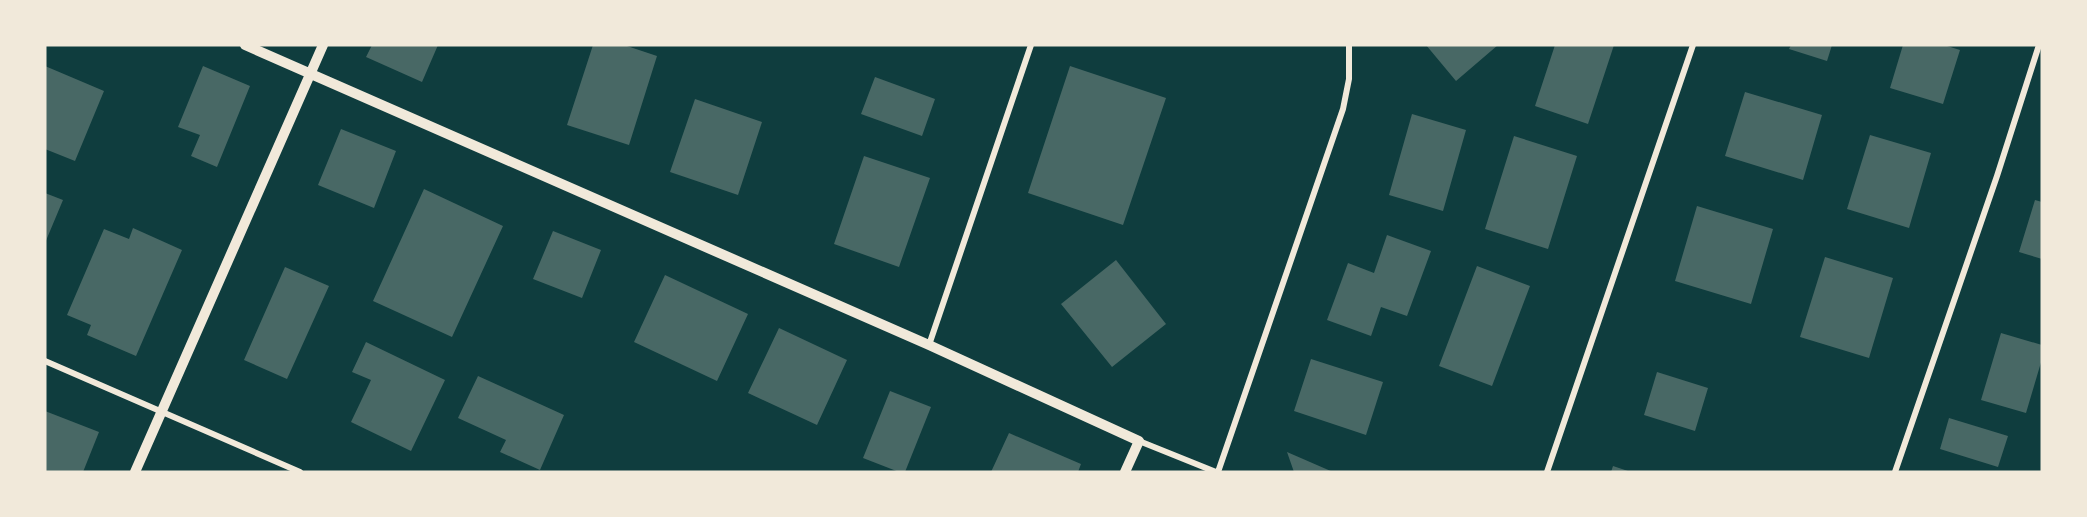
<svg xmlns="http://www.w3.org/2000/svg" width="2087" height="517" viewBox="0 0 2087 517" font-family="'IBM Plex Sans',sans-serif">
<rect width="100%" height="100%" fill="#0f3d3e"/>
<path fill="#486865" d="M372 45H438L422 82 366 57Z
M593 45H624L657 56 629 145 567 125Z
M1426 45H1498L1456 81Z
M1555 45H1614L1588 124 1535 106Z
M1791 45H1832L1827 61 1789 49Z
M1903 45H1944L1960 50 1943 104 1890 88Z
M45 66 104 91 75 161 45 149Z
M203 66 250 86 217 167 191 156 200 135 178 127Z
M1070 66 1166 98 1123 225 1028 193Z
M875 77 935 99 922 136 861 114Z
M1745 92 1822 115 1803 180 1725 156Z
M695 99 762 122 738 195 670 172Z
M1412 114 1466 130 1443 211 1389 195Z
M341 129 396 151 374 208 318 185Z
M1870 135 1931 153 1909 228 1847 209Z
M1514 136 1577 156 1548 249 1485 229Z
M864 156 930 178 899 267 834 244Z
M424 189 503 226 452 337 373 301Z
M45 193 63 200 45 243Z
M2035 200 2042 202V259L2019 252Z
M1697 206 1773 229 1751 304 1675 281Z
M133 228 182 250 136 356 87 335 91 325 67 315 104 229 129 239Z
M553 231 601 250 582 298 533 279Z
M1387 235 1431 251 1407 316 1381 307 1371 336 1327 320 1348 263 1374 273Z
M1825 257 1893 278 1869 358 1800 337Z
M1116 260 1166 324 1112 367 1061 304Z
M1477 266 1530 286 1492 386 1439 366Z
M285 267 329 286 287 379 244 360Z
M665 275 748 314 717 381 634 342Z
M779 328 847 360 817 425 748 393Z
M2001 333 2042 345V359L2026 413 1981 400Z
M366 342 445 380 411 451 351 422 371 380 352 372Z
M1311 359 1383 382 1366 435 1294 411Z
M1657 372 1708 388 1695 431 1644 415Z
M478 376 564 415 540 470 500 452 506 440 458 418Z
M890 391 931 407 905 472H899L863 458Z
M45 411 99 432 83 472H45Z
M1949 418 2008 436 1998 467 1940 449Z
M1009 433 1081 464 1078 472H991Z
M1287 452 1333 472H1294Z
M1613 466 1631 472H1611Z"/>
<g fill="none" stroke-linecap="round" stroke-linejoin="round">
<path stroke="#f1e9da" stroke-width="6" d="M929 345 1031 45
M45 361 300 472
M1139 441 1216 472
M1218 472 1343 109 1349 79V45
M1547 472 1693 45
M1895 472 1997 176 2039 45"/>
<path stroke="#f1e9da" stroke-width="10" d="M245 45 929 345 1139 441 1125 472
M135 472 323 45"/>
</g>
<rect width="2087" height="517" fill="none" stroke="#f1e9da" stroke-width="93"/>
</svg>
